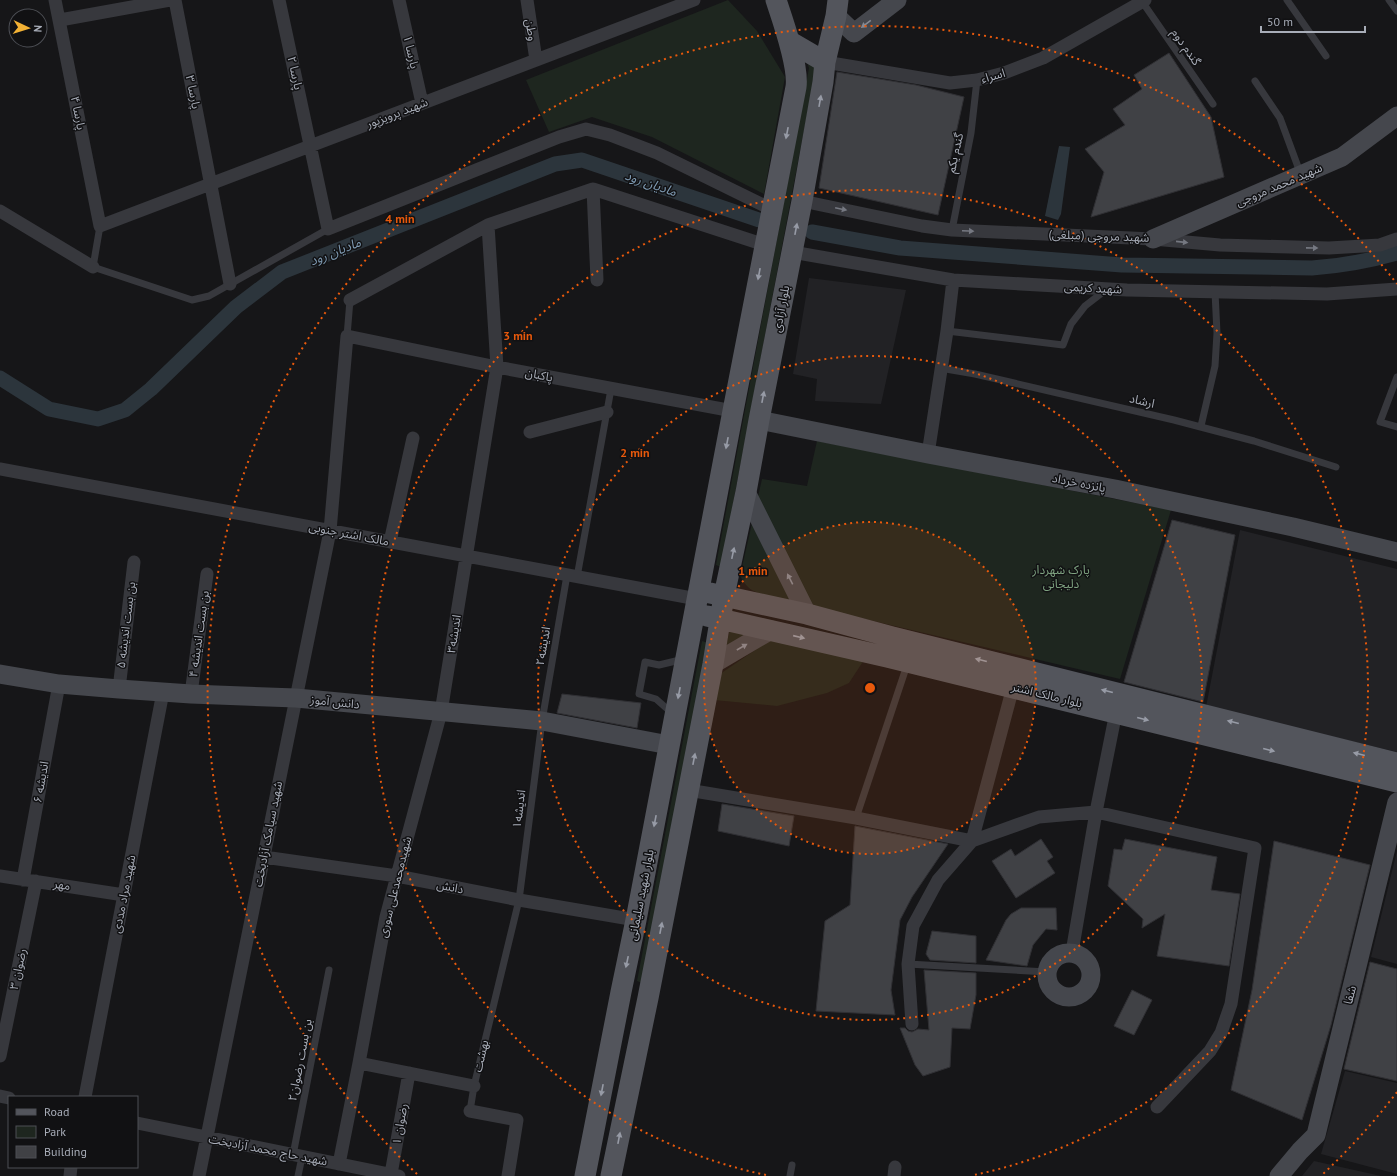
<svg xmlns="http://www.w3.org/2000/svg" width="1397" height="1176" viewBox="0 0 1397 1176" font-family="'PT Sans','Noto Sans Arabic',sans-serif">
<rect width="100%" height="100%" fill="#161618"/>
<path fill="#222225" d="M809 278 906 290 881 404 815 401 817 379 793 374Z
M1240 530 1397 569V752L1206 707Z
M1397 851V964L1371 957Z
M1345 1071 1397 1083V1174L1321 1154Z
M1314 1161 1381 1176H1302Z"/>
<path fill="#1e261f" d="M728 0 757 31 785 77 764 194 652 137 592 117 549 132 526 80Z
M805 56 817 62 721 567 716 565 809 68Z
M817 441 1171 510 1120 679 767 596C752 591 748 590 740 576L762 479 807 486Z
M730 628 753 633 726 647Z
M770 640 864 660 849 683 827 693 777 706 714 700 720 674Z
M702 641 708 643 642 983 637 981Z"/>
<path fill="#2c353c" d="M1059 146 1070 147 1061 214 1058 220 1045 216Z"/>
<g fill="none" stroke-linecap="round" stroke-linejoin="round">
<path stroke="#2c353c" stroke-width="15" d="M812 232 900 248 1122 265 1312 268C1341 266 1369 261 1397 253
M0 378 49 409 98 419 125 410 151 389 236 307 282 272 555 164 582 160 759 220"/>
</g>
<path fill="#404145" stroke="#303034" d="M1169 53 1211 117 1224 177 1091 217 1104 172 1085 149 1125 125 1113 109 1142 89 1134 75Z
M837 72 916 85 964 97 938 215 819 188Z
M1172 520 1235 535 1203 702 1124 682Z
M562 694 641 703 637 728 557 713Z
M722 804 794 816 789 846 718 831Z
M855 826 948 844 912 897 900 920 891 990 895 1015 816 1011 825 921 850 905Z
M1041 839 1053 857 1047 861 1055 873 1016 898 992 861 1011 849 1015 856Z
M1125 839 1217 857 1211 890 1240 894 1229 966 1157 956 1165 914 1142 928 1143 919 1108 886 1114 849 1122 850Z
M1274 841 1370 865 1331 1025 1302 1120 1231 1090 1252 990Z
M1021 908H1056L1057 930 1046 929 1033 945 1027 966 986 960 1006 920 1011 914Z
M932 931 976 936V963L930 960 926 954Z
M1370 962 1397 969V1081L1344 1069Z
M924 970 976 973V995L970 1029 952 1028 950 1067 923 1076 915 1065 900 1028H905L908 1031 912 1032 918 1029 929 1030Z
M1132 990 1152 1000 1134 1035 1114 1026Z"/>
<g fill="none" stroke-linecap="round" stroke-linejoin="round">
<path stroke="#37383d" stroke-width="7" d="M1141 0 1213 104
M1287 0 1326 56
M1389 0 1397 11
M1255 81 1280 118 1301 175
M100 226 93 267 192 300 209 296 328 229
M952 230 971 133 977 80
M947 331 1063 345 1071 324 1085 306 1107 289
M347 336 350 300
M940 368 975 374 1174 420 1254 441 1336 467
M1397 377 1380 422 1397 427
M1201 426 1215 366 1217 333 1215 292
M577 577 611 389
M673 714 656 699 639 694 645 662 659 665 684 659
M856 818 907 665
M908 964 1047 972
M470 1111 474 1086 519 900 542 721 567 575
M293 1155 329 970
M298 1176 302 1157
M790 1176 792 1165"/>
<path stroke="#37383d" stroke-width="13" d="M55 0 100 226 694 0
M175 0 230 284
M279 0 328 229 559 137 586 129 610 135 657 153 773 210
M399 0 422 103
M527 0 536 60
M60 20 170 0
M825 62 950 83 977 80 1004 73 1043 58 1145 0
M593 189 597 280
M802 201 922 226 952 230 1153 239 1220 245 1329 248 1380 245 1397 239
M0 211 93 267
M792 252 953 280 1127 290 1327 294 1397 289
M350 300 488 225 593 189 765 245
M530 432 607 412
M928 454 947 331 953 280
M0 469 697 599
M390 542 413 438
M119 689 134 562
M191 694 207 574
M688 790 856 818 972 841 1013 687
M264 857 397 876 519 900 636 920
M0 876 124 895
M23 880 59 684
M1072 952 1096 812 1116 712
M912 1024 908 964 913 926 938 880 972 841 1039 817 1096 812 1255 848 1231 1004 1221 1033 1210 1051 1157 1107
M0 1056 36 881
M359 1063 474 1086
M0 1096 9 1098
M85 1097 163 692
M470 1111 517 1120 508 1176
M137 1123 399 1176
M339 1164 359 1063 386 917 441 712 497 367 488 225
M391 1174 409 1073
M70 1176 71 1167
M199 1176 330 531 347 336 497 367 733 411
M894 1176 895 1167"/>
<path stroke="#45474d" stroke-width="19" d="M836 16 854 33 897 0
M1153 239 1342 157 1397 116
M759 420 928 454 1115 489 1293 527 1397 552
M746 492 807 614
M713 664 771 630
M0 674 59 684 119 689 191 694 296 698 542 721 669 745
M1047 975a22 22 0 1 1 44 0a22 22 0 1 1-44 0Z
M1279 1176 1300 1151 1316 1135 1397 802"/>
<path stroke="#53555c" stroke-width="21" d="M789 41 825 62
M710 593 807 614 892 637 1397 763
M707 616 887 657 1397 782
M585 1176 621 992 636 920 733 411 796 87C799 66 783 21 776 0
M611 1176 648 998 713 664 724 596 746 492 759 420 802 201 823 82 825 62 836 16 838 0"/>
</g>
<defs><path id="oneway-solid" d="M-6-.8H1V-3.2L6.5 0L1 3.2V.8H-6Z"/></defs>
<g fill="#858993">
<use href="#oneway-solid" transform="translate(866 24) rotate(143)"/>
<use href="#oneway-solid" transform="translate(790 579) rotate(-117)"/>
<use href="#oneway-solid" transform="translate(742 647) rotate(-30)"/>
</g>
<g fill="#979ba6">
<use href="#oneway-solid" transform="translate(820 101) rotate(-80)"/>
<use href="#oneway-solid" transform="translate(787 133) rotate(101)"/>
<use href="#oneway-solid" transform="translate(796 229) rotate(-79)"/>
<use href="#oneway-solid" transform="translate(759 274) rotate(101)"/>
<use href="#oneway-solid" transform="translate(763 397) rotate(-79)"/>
<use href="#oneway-solid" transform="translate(727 443) rotate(101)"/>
<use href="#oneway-solid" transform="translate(733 553) rotate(-78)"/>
<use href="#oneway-solid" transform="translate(799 637) rotate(13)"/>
<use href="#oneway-solid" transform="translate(981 660) rotate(-166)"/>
<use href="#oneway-solid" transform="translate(1107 691) rotate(-166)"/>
<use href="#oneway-solid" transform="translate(679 693) rotate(101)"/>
<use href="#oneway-solid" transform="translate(1143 719) rotate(14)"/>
<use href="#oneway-solid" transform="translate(1233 722) rotate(-166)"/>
<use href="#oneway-solid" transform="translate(1269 750) rotate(14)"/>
<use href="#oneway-solid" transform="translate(1359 754) rotate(-166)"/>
<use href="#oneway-solid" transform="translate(694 759) rotate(-79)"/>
<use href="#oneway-solid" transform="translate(655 821) rotate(101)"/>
<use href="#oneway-solid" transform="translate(661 928) rotate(-79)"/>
<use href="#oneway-solid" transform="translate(627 962) rotate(102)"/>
<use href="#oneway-solid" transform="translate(602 1090) rotate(101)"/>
<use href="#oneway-solid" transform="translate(619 1138) rotate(-79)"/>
</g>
<g fill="#757881">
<use href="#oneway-solid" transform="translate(841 209) rotate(12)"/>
<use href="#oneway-solid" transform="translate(968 231) rotate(2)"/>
<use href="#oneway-solid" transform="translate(1182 242) rotate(6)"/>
<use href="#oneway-solid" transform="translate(1312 248) rotate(1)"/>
</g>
<circle cx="870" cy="688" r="166" fill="#e8590c" fill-opacity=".12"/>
<g fill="none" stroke="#e8590c" stroke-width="2" stroke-dasharray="2 4">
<circle cx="870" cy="688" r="166"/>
<circle cx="870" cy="688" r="332"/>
<path d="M766 1175A498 498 0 1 1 974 1175"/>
<path d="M1397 1092A664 664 0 0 1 1323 1174M417 1174A664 664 0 1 1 1397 284"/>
</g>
<g text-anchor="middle" stroke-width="3" stroke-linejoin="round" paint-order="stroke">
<g font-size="12" fill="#a8adb8" stroke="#111113">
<text transform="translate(531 30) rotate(81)" y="4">وطن</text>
<text transform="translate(1186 47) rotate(55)" y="4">گندم دوم</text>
<text transform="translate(411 52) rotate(77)" y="4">پارسا ۱</text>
<text transform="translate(295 73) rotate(78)" y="4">پارسا ۲</text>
<text transform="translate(993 76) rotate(-16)" y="4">اسراء</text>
<text transform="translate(193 92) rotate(79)" y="4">پارسا ۳</text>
<text transform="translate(78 113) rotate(79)" y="4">پارسا ۴</text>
<text transform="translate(397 113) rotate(-21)" y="4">شهید پرویزپور</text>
<text transform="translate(955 153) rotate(-78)" y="4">گندم یکم</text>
<text transform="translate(1279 185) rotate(-23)" y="4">شهید محمد مروجی</text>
<text transform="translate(1099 236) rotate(2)" y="4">شهید مروجی (مبلغی)</text>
<text transform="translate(1093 288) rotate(3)" y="4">شهید کریمی</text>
<text transform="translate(781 309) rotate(-79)" y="4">بلوار آزادی</text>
<text transform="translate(539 375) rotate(11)" y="4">پاکبان</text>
<text transform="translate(1142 401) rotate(13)" y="4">ارشاد</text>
<text transform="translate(1079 483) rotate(11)" y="4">پانزده خرداد</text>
<text transform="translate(349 534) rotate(11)" y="4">مالک اشتر جنوبی</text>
<text transform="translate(126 625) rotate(-83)" y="4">بن بست اندیشه ۵</text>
<text transform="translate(199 634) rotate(-82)" y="4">بن بست اندیشه ۴</text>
<text transform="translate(454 634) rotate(-81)" y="4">اندیشه۳</text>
<text transform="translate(543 646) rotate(-80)" y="4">اندیشه۲</text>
<text transform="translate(1047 695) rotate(14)" y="4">بلوار مالک اشتر</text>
<text transform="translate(335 702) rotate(6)" y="4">دانش آموز</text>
<text transform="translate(41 782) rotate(-80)" y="4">اندیشه ۶</text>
<text transform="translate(519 809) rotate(-83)" y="4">اندیشه۱</text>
<text transform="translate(268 834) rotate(-79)" y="4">شهید سیامک آزادبخت</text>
<text transform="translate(62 885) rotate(9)" y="4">مهر</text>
<text transform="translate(395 887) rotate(-76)" y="4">شهیدمحمدعلی سوری</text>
<text transform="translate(450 887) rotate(11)" y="4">دانش</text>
<text transform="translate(124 894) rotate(-79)" y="4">شهید مراد مددی</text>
<text transform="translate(641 895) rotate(-79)" y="4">بلوار شهید سلیمانی</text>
<text transform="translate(18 969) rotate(-78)" y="4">رضوان ۳</text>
<text transform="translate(1350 995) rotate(-76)" y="4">شفا</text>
<text transform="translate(481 1056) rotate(-77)" y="4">بهشت</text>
<text transform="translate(300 1060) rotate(-79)" y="4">بن بست رضوان۲</text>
<text transform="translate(400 1124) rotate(-80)" y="4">رضوان ۱</text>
<text transform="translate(268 1150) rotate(11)" y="4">شهید حاج محمد آزادبخت</text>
</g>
<g font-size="12" fill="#7fa381" stroke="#111113">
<text x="1061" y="574">پارک شهردار<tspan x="1061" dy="14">دلیجانی</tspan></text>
</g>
<g font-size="13" font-style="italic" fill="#7f9bb3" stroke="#111113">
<text transform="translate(651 183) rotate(19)" y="5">مادیان رود</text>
<text transform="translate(335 251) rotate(-22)" y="5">مادیان رود</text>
</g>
</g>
<circle cx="870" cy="688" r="6" fill="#e8590c" stroke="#111113" stroke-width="2"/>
<g font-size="12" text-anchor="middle" font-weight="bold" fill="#e8590c" stroke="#111113" stroke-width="3" stroke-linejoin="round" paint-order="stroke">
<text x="400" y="223">4 min</text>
<text x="518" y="340">3 min</text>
<text x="635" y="457">2 min</text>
<text x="753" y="575">1 min</text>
</g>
<rect x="8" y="1096" width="130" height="72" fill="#111113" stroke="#4d4f55"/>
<rect x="16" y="1109" width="20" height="6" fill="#53555c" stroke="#4d4f55"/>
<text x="44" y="1116" font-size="12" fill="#a8adb8">Road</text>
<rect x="16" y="1126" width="20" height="12" fill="#1e261f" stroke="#4d4f55"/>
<text x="44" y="1136" font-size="12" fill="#a8adb8">Park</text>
<rect x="16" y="1146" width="20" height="12" fill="#404145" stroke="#4d4f55"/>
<text x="44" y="1156" font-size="12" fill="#a8adb8">Building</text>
<g transform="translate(28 28) rotate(94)"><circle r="19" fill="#111113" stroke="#4d4f55"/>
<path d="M0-3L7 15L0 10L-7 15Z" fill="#f2b134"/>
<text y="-6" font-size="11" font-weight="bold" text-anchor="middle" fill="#a8adb8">N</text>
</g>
<path d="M1261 26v6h104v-6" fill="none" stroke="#a8adb8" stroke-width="2"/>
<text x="1267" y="26" font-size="12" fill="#a8adb8" stroke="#111113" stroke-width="3" paint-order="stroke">50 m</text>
</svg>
